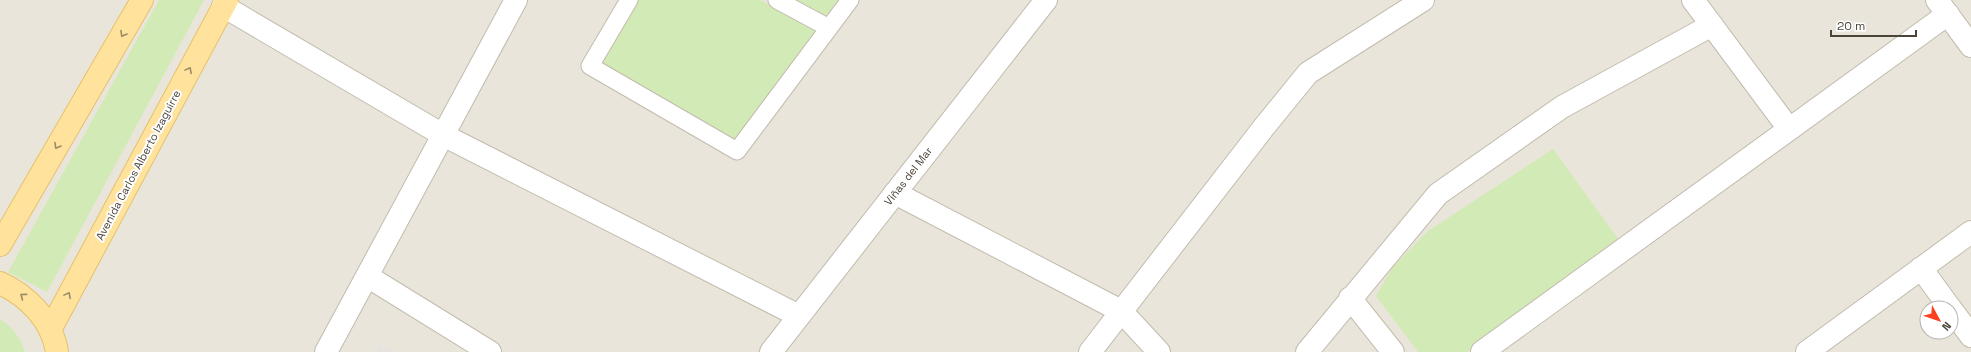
<svg xmlns="http://www.w3.org/2000/svg" width="1971" height="352" viewBox="0 0 1971 352" font-family="'Space Grotesk',sans-serif">
<rect width="100%" height="100%" fill="#f6f3ec"/>
<path fill="#eae5da" fill-rule="evenodd" d="M0 0H1971V352H0ZM1927 308H1951V332H1927Z"/>
<path fill="#e6e2dd" d="M380 344 394 352H375Z"/>
<path fill="#d2eab5" d="M159 0H204L47 292 8 272Z
M635 0H760L816 29 819 33 736 146 598 68Z
M795 0H846L832 19Z
M1553 149 1619 240 1467 352H1418L1376 296 1392 268 1428 231Z
M0 319C13 327 20 338 25 352H0Z"/>
<g fill="none" stroke-linecap="round" stroke-linejoin="round">
<g stroke="#c2bbae" stroke-width="19">
<path id="pedestrian" d="M629 0 590 66 737 151 850 0
M777 0 829 28"/>
</g>
<g stroke="#c2bbae" stroke-width="24">
<path id="minor" d="M1693 0 1789 129
M1937 0 1971 46
M223 6 443 135 799 316
M895 193 1121 311 1159 352
M1921 268 1950 308
M367 276 490 352
M1350 298 1393 352
M1951 309 1971 336
M326 352 516 0
M1090 352 1264 127 1308 73 1423 0
M1307 352 1438 194 1562 107 1712 25
M1482 352 1948 14
M1807 352 1971 232"/>
</g>
<g stroke="#c2bbae" stroke-width="24">
<path id="tertiary" d="M771 352 1046 0"/>
</g>
<g stroke="#e6c16a" stroke-width="24">
<path id="primary" d="M0 245 142 0
M0 283C28 296 52 320 57 352
M50 330 227 0"/>
</g>
<use href="#pedestrian" stroke="#fff" stroke-width="17"/>
<use href="#minor" stroke="#fff" stroke-width="22"/>
<use href="#tertiary" stroke="#fff" stroke-width="22"/>
<use href="#primary" stroke="#ffe39c" stroke-width="22"/>
</g>
<defs><path id="oneway-chevron" d="M-2-3.5L2.5 0L-2 3.5" fill="none" stroke-width="1.6" stroke-linecap="round" stroke-linejoin="round"/></defs>
<g stroke="#9c8c66">
<use href="#oneway-chevron" transform="translate(123 34) rotate(120)"/>
<use href="#oneway-chevron" transform="translate(189 70) rotate(-62)"/>
<use href="#oneway-chevron" transform="translate(57 146) rotate(120)"/>
<use href="#oneway-chevron" transform="translate(68 295) rotate(-62)"/>
<use href="#oneway-chevron" transform="translate(23 296) rotate(-143)"/>
</g>
<g text-anchor="middle" stroke-width="4" stroke-linejoin="round" paint-order="stroke">
<g font-size="11" fill="#4b4439" stroke="#fff">
<text transform="translate(138 165) rotate(-62)" y="4">Avenida Carlos Alberto Izaguirre</text>
<text transform="translate(908 176) rotate(-52)" y="4">Viñas del Mar</text>
</g>
</g>
<g transform="translate(1939 320) rotate(130)"><circle r="19" fill="#ffffff" stroke="#b7b4b0"/>
<path d="M0-3L7 15L0 10L-7 15Z" fill="#fc3f1d"/>
<text y="-6" font-size="11" font-weight="bold" text-anchor="middle" fill="#4b4439">N</text>
</g>
<path d="M1831 30v6h85v-6" fill="none" stroke="#4b4439" stroke-width="2"/>
<text x="1837" y="30" font-size="12" fill="#4b4439" stroke="#ffffff" stroke-width="3" paint-order="stroke">20 m</text>
</svg>
